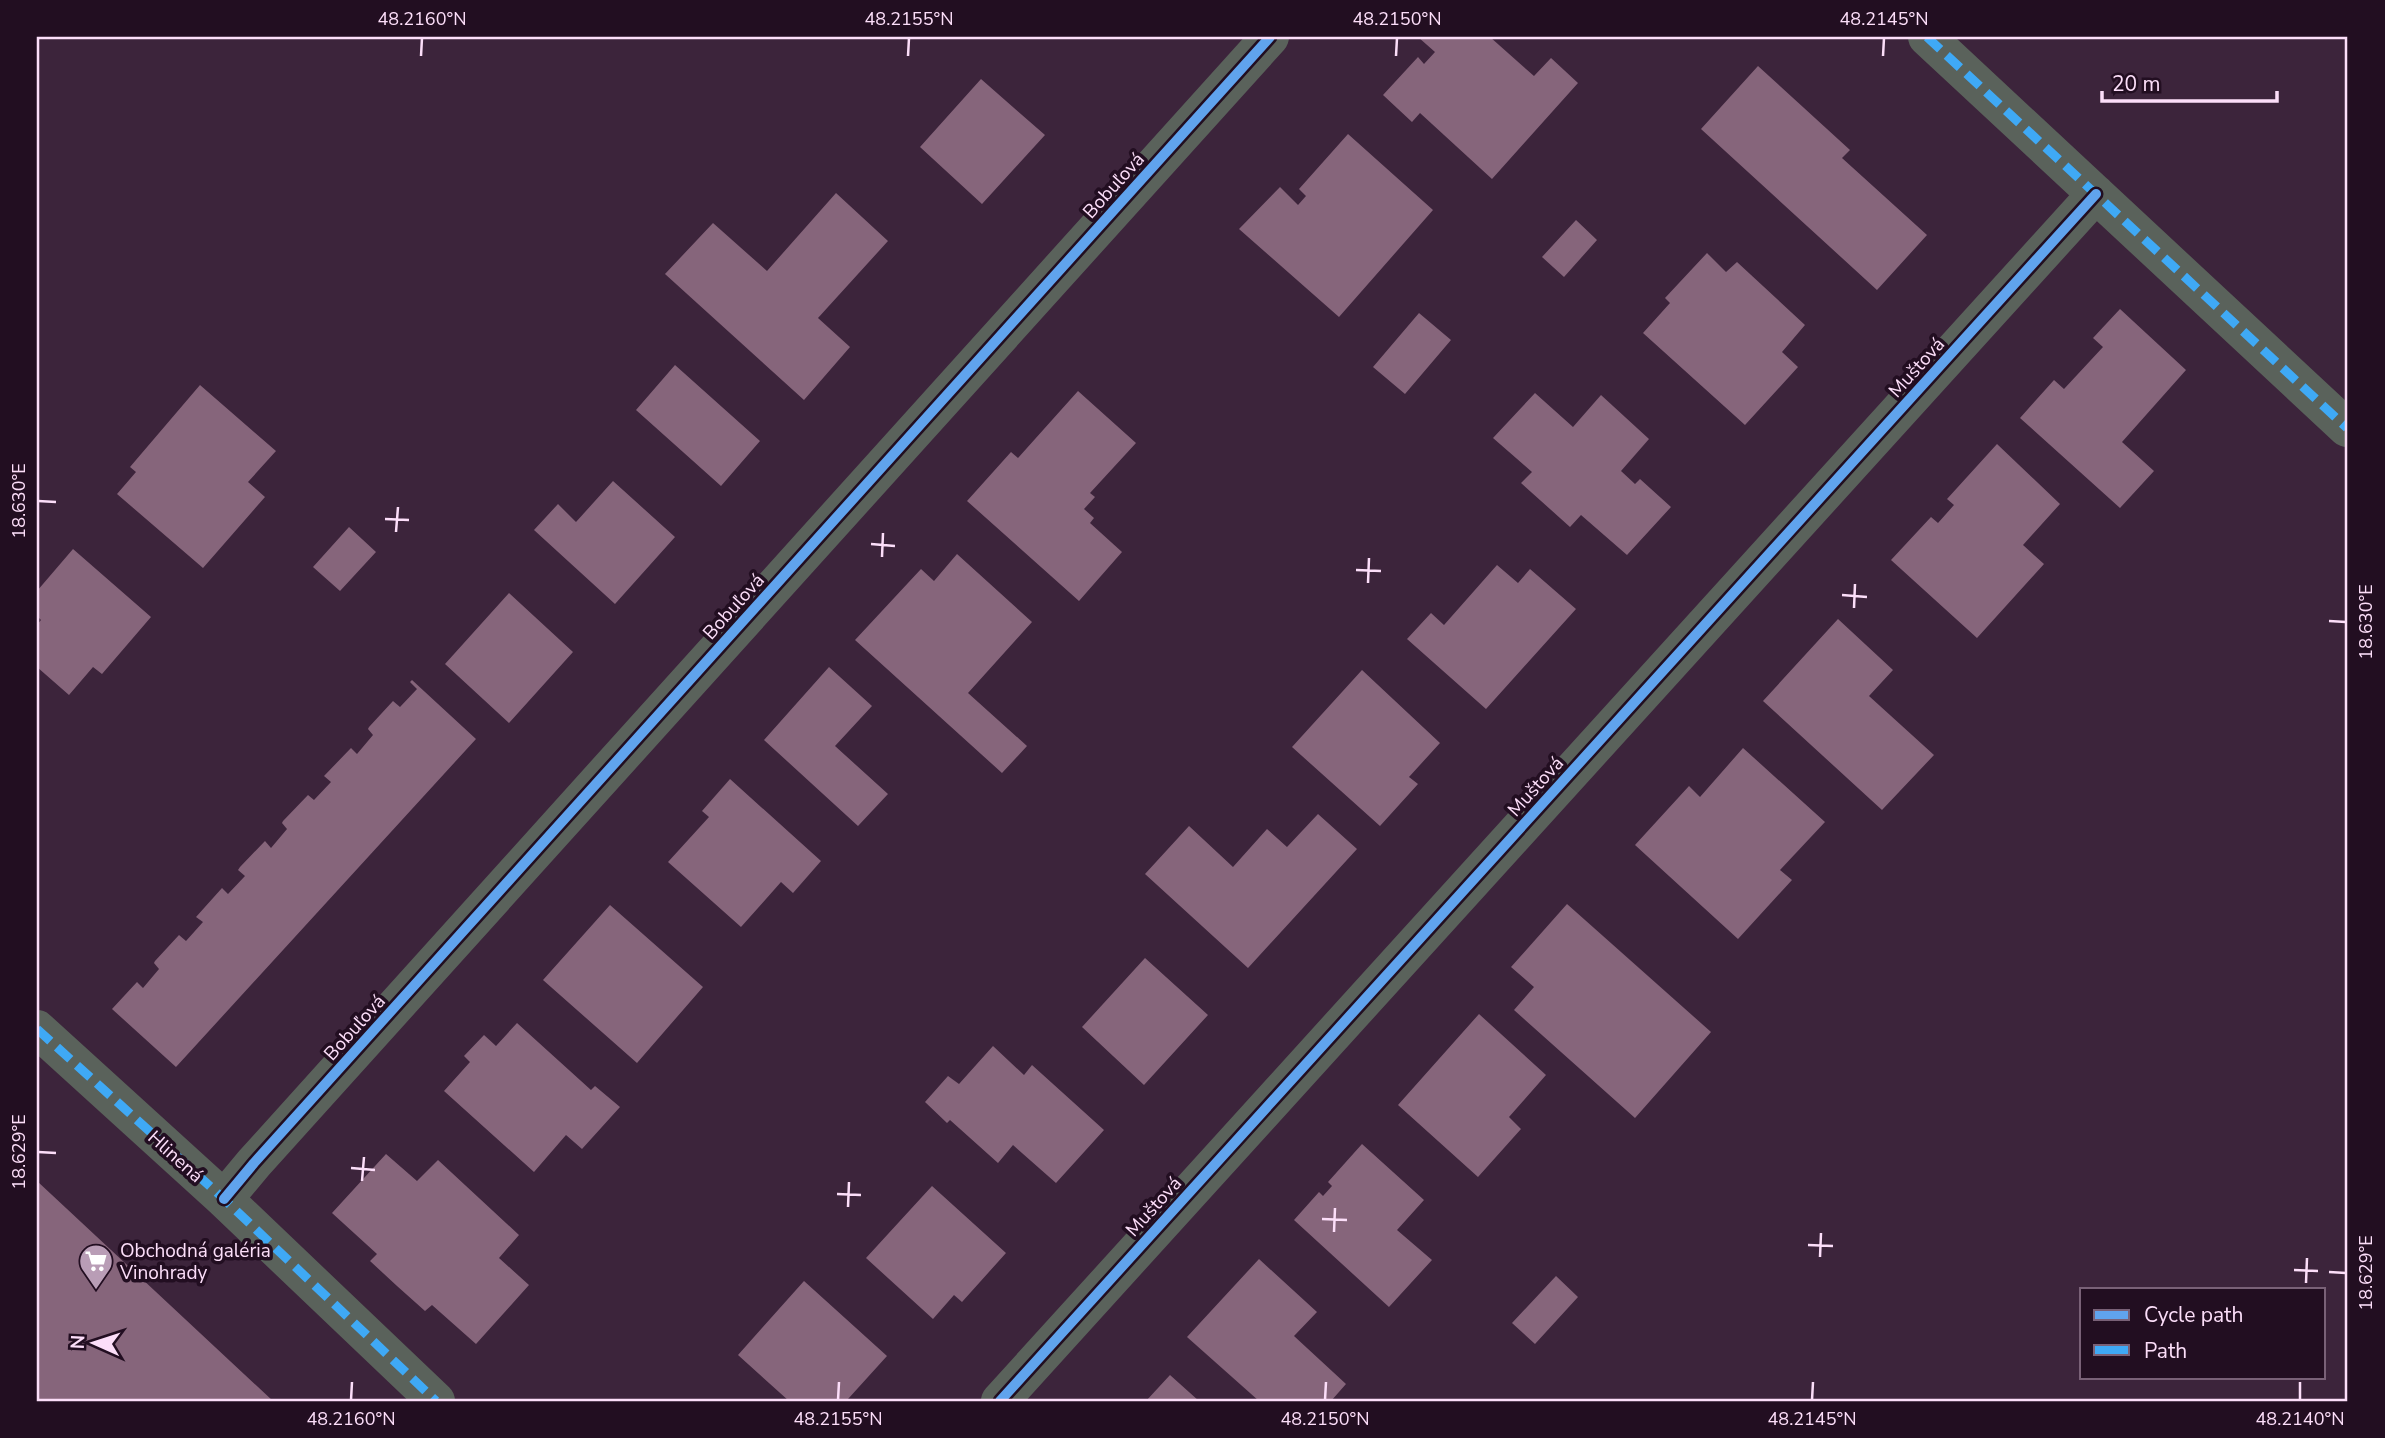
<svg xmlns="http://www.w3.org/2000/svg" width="2385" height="1438" viewBox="0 0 2385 1438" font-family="'Nunito Sans',sans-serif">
<rect width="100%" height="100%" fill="#3c243b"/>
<path fill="#86657b" d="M1418 37H1490L1534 76 1551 58 1578 83 1492 179 1420 113 1412 122 1383 95 1418 57 1424 64 1435 52Z
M1758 66 1850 150 1842 158 1927 235 1877 290 1701 129Z
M981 79 1045 135 982 204 920 147Z
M1348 134 1433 210 1339 317 1239 229 1280 187 1298 205 1306 196 1299 189Z
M836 193 888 241 818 318 850 347 804 400 665 274 713 223 767 271Z
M1576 220 1597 240 1564 277 1542 257Z
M1707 253 1726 272 1737 262 1805 325 1782 352 1798 367 1745 425 1643 333 1670 303 1665 298Z
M2120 309 2186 370 2122 442 2154 471 2120 508 2020 418 2054 380 2064 389 2103 347 2093 338Z
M1419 313 1451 340 1405 394 1373 367Z
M675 365 760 441 721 486 636 410Z
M200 385 276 451 248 482 265 497 203 568 117 494 136 472 130 467Z
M1078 391 1136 443 1090 493 1095 497 1084 509 1094 518 1090 523 1122 552 1079 601 967 501 1011 452 1018 458Z
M1535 393 1573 427 1601 395 1649 439 1621 471 1635 484 1640 479 1671 507 1627 555 1581 515 1570 527 1521 483 1532 472 1493 438Z
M1997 444 2060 504 2023 545 2044 564 1977 638 1891 560 1931 517 1938 523 1954 505 1947 499Z
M613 481 675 537 615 604 534 530 558 504 576 522Z
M349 527 376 552 340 591 313 567Z
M73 549 151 617 102 674 93 667 69 695 37 667V625L41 620 37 616V591Z
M957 554 1032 622 968 693 1027 746 1002 773 855 640 921 569 934 581Z
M1497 565 1518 583 1530 569 1576 609 1486 709 1407 639 1431 613 1444 625Z
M509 593 573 652 509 723 445 664Z
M1838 619 1893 670 1869 696 1934 755 1882 810 1763 701Z
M829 667 872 706 835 746 888 794 858 826 764 740Z
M1362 670 1440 743 1409 777 1418 784 1380 826 1292 747Z
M412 680 476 739 176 1067 112 1009 137 982 143 988 159 969 154 963 155 961 179 935 186 941 203 922 196 917 222 888 228 894 245 876 238 870 240 867 265 841 271 848 287 829 282 823 283 821 308 795 314 800 331 782 324 776 351 748 357 754 373 735 368 729 369 727 393 701 400 707 417 689 410 682Z
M1743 748 1825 822 1780 870 1792 880 1738 939 1635 845 1689 786 1700 797Z
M730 779 821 861 793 893 781 882 741 927 668 862 709 817 702 811Z
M1318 814 1357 849 1248 968 1145 874 1189 826 1233 867 1267 829 1287 847Z
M1567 904 1711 1032 1635 1118 1514 1010 1534 987 1511 967Z
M610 905 703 987 637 1063 543 980Z
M1145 958 1208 1015 1144 1085 1082 1027Z
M1479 1014 1546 1075 1509 1117 1521 1129 1478 1177 1398 1105Z
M517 1023 591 1090 595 1086 620 1107 582 1149 566 1135 534 1172 444 1091 470 1062 464 1056 484 1035 496 1046Z
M993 1046 1024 1075 1032 1065 1104 1130 1056 1183 1013 1145 998 1163 950 1120 947 1123 925 1102 948 1076 959 1084Z
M1362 1144 1424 1200 1397 1230 1432 1260 1389 1307 1294 1220 1319 1192 1323 1196 1332 1186 1328 1182Z
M386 1154 417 1181 438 1160 519 1235 499 1258 529 1285 476 1344 432 1305 425 1311 397 1286 370 1261 377 1254 332 1213Z
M37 1181 273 1401H37Z
M932 1186 1006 1253 962 1302 954 1295 933 1319 866 1258Z
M1259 1259 1317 1312 1294 1336 1346 1384 1331 1401H1259L1187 1337Z
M1556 1276 1578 1297 1535 1344 1512 1323Z
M804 1281 887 1356 848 1399 849 1401H789L738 1355Z
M1170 1375 1199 1401H1146Z"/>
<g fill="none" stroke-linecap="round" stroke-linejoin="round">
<path stroke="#5a625b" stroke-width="38" d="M1927 37 2347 428
M37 1029 224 1199 436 1401
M224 1199 254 1163 1270 37
M1000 1401 2096 194"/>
<path stroke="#3fa9f5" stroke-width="9" stroke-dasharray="18 9" stroke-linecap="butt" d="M1927 37 2347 428
M37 1029 224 1199 436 1401"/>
<g stroke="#220e21" stroke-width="15">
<path id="cycleway" d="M224 1199 254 1163 1270 37
M1000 1401 2096 194"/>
</g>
<use href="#cycleway" stroke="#60a3ed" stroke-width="10"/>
</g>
<path fill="none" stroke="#fcdef9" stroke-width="2.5" d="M421 56 422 38M908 56 909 38M1396 56 1397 38M1883 56 1884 38M38 501 56 502M385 519 409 520M396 532 398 507M871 544 895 546M882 557 883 533M1356 570 1381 571M1368 583 1369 558M1842 595 1867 597M1854 608 1855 584M2329 621 2346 622M38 1152 56 1153M351 1168 375 1170M362 1181 364 1157M837 1194 861 1195M848 1207 849 1182M1322 1219 1347 1220M1334 1232 1335 1208M1808 1245 1833 1246M1820 1257 1821 1233M2294 1270 2318 1271M2329 1272 2346 1273M2306 1283 2307 1258M351 1400 352 1382M838 1400 839 1382M1325 1400 1326 1382M1812 1400 1813 1382M2300 1400V1382"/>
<defs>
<g id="supermarket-pin" transform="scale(1.75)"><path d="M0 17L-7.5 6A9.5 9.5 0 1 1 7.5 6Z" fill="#b99db6" stroke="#220e21"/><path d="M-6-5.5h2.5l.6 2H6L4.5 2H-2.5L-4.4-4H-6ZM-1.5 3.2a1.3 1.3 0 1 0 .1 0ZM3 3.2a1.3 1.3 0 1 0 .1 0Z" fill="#fff"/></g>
</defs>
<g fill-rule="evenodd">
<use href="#supermarket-pin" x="96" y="1261"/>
</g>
<g text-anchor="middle" stroke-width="7" stroke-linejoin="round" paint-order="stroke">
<g font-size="19" fill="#fcdef9" stroke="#220e21">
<text transform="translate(1113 185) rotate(-48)" y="7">Bobuľová</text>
<text transform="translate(1916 367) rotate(-48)" y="7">Muštová</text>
<text transform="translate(733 606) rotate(-48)" y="7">Bobuľová</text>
<text transform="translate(1535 786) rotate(-48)" y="7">Muštová</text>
<text transform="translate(354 1027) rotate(-48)" y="7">Bobuľová</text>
<text transform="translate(176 1156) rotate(42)" y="7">Hlinená</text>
<text transform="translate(1153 1206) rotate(-48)" y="7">Muštová</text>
</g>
<g font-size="19" fill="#fcdef9" stroke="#220e21" text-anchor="start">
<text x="120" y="1257">Obchodná galéria<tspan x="120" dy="22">Vinohrady</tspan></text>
</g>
</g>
<rect width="2385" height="1438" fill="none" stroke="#220e21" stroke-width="77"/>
<rect x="2080" y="1288" width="245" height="91" fill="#220e21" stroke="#796177" stroke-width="2"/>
<rect x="2094" y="1310" width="35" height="10" fill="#60a3ed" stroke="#796177" stroke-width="2"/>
<text x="2144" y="1322" font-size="21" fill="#fcdef9">Cycle path</text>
<rect x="2094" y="1345" width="35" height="10" fill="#3fa9f5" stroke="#796177" stroke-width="2"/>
<text x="2144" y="1358" font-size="21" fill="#fcdef9">Path</text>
<g transform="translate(94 1343) rotate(273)" stroke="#220e21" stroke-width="5" paint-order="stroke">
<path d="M0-5L12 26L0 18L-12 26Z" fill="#fcdef9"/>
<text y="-10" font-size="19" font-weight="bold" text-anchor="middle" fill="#fcdef9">N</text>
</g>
<path d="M2102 91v10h175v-10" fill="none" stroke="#fcdef9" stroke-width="3.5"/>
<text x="2112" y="91" font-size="21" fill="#fcdef9" stroke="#220e21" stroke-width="5" paint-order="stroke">20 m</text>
<rect x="38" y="38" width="2308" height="1362" fill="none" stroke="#fcdef9" stroke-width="2.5"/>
<g font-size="18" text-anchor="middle" fill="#fcdef9">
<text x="422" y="25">48.2160°N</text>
<text x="909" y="25">48.2155°N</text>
<text x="1397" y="25">48.2150°N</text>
<text x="1884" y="25">48.2145°N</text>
<text transform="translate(19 501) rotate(-90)" y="6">18.630°E</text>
<text transform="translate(2366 622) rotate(-90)" y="6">18.630°E</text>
<text transform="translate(19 1152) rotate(-90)" y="6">18.629°E</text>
<text transform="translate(2366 1273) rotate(-90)" y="6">18.629°E</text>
<text x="351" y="1425">48.2160°N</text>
<text x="838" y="1425">48.2155°N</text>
<text x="1325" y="1425">48.2150°N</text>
<text x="1812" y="1425">48.2145°N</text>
<text x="2300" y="1425">48.2140°N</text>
</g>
</svg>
